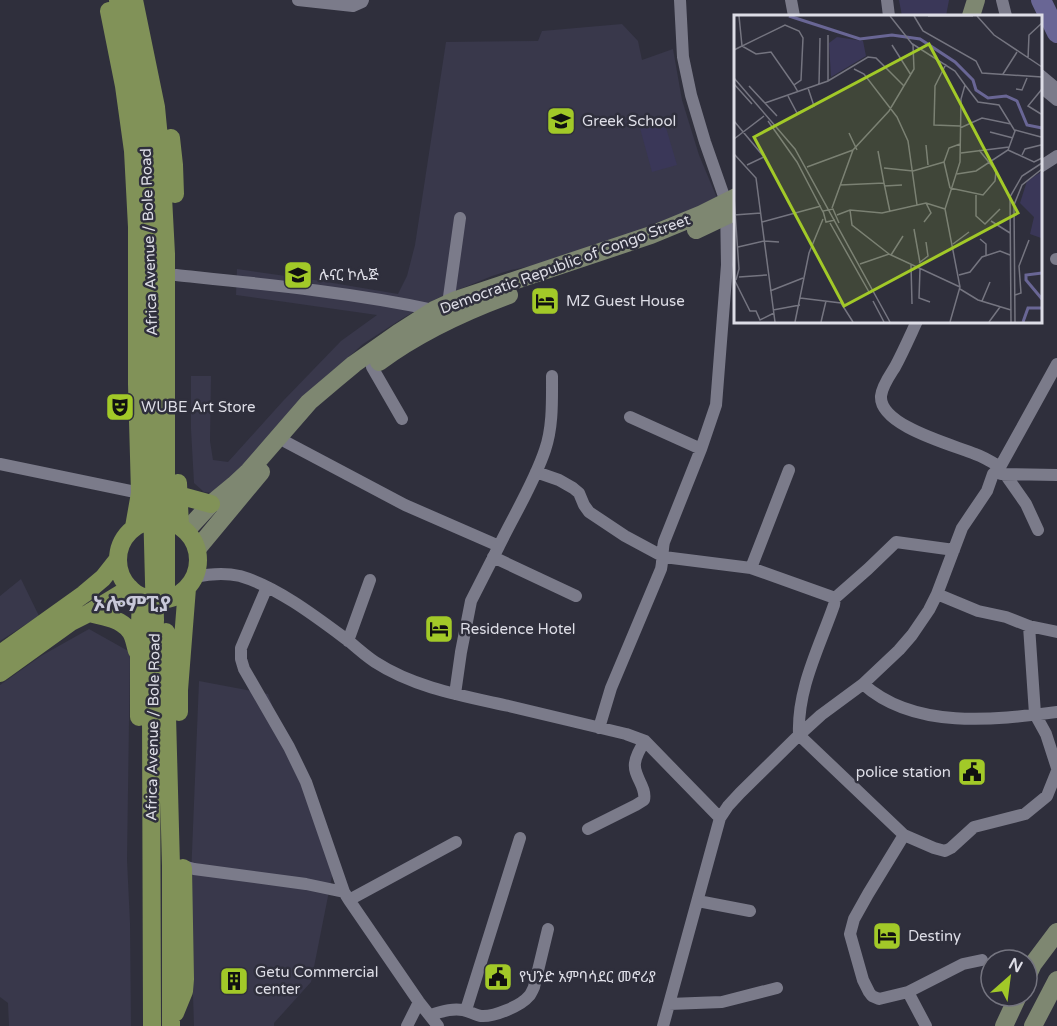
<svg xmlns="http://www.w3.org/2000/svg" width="1057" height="1026" viewBox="0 0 1057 1026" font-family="'Varela Round','Noto Sans Ethiopic',sans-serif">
<rect width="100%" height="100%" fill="#2f2f3c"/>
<path fill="#39384b" d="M622 24 638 41 642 60 673 49 682 100 699 155 717 198 633 236 552 262 511 270 492 276 436 299 403 318 363 344 330 374 234 477 214 493 204 492 194 483 191 429V376H211L210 441 213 460 228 462 283 401 341 341 377 315 236 295 237 269 321 281 398 294 407 276 415 245 446 42 538 41 542 31Z
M21 579 39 616 0 641V596Z
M89 629 130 652 127 860 130 923 131 1026H9L8 1003 0 997V685L41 656Z
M199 681 268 694 333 871 311 982 274 1023V1026H194L190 901Z"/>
<path fill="#3a3758" d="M899 0H949L946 16H902Z
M664 121 677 165 652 172 640 128Z"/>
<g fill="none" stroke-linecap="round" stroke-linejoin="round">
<path stroke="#696695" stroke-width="20" d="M1041 0 1057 33"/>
<path stroke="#7b7b8a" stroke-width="12" d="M298 0 353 6 362 2 363 0
M791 0 794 16
M887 0 889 16
M1002 0 1006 16
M1040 75 1057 89
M1040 86 1057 100
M1040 167 1057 156
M1056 259H1057
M176 275C263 284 349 292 434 310
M449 308 448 304 460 218
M917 321C910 336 903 352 895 367 890 375 882 386 881 396 879 426 954 445 975 454 984 457 992 462 1000 467
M372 367 402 419
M630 417 701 449
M286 442 405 505 499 546 471 601 461 652 455 694
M0 464 140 493
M536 472 559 480 573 488 579 493 584 505 589 512 625 536 664 557 751 568 835 598
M1001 474 1057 475
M1005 474 1026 504 1038 530
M499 546C514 515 534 483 545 450 553 427 552 400 552 376
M954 550 896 542 868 569 835 598 834 605C819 648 797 689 799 735L904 835 934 848 945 851 951 848 974 827 1025 814 1047 796 1057 771
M493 557 576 596
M751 568 789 470
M195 577C209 574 226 573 240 576 278 587 319 619 350 642 358 649 366 656 375 662 415 688 464 696 509 706 548 715 587 725 626 734L645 741 720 818
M267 587 241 648V659L244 669 289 747 306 782 344 892
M937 594 978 611 1006 617 1029 626 1057 632
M1029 626 1035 714 1046 734 1057 768
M348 641 370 580
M863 684C914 730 994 720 1057 712
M599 728 611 688 661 569C663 560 662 551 664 542L701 449 716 405 727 265 726 202 705 142 691 95 683 57 680 0
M588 829 636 805 644 800C647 787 633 776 635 763 636 755 641 747 645 741
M904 835 868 894 854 919 850 934 863 980 869 992 872 996 879 999 908 992 963 964 982 960
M183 866 194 869 306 884 344 892 349 900 419 1002 438 1026
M349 900 456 842
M698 901 750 911
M908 992 926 1026
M669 1004 722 1002 777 988
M466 1010 520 838
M430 1015C441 1012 451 1008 463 1010 469 1011 475 1015 481 1016 494 1017 521 1006 529 996 531 994 533 989 534 987L548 929
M407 1026 419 1002
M663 1026 720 818 728 806 740 793 799 735 821 715 863 684 899 650 912 635 929 610 937 594 962 528 987 491 993 474 1000 467 1020 431 1057 364"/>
<path stroke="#7e8771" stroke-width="18" d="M971 16 976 0
M696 230 736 211
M379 362C418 333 463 312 509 295
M186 531 211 504 234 485 249 471 309 402 335 380 354 364 398 333 434 310 456 300 651 235 702 214 736 197
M197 549 261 472
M1027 977 1033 964 1057 932
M1004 1026 1018 996
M1033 1026 1057 980"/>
<path stroke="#819258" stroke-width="18" d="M118 0 131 47 144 121 149 185 152 290V505L155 620 151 711 152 1026
M134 0 156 107 161 159 166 254V593
M109 11 124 86 133 151 137 227V384L140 493 134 527
M171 138 174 165 175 194
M178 483 180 526
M178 495 211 504
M118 560a40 40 0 1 1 80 0a40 40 0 1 1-80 0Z
M89 613C103 616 121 619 130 631 134 636 135 645 137 651
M166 632V678L171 866V1026
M0 654 84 594 103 578 118 559
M0 673 71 622 89 613 130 588
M179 712V690L187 588
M139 717V654L141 596
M175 1013 184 991 185 979 183 868"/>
</g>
<defs>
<g id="school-square" transform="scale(1.5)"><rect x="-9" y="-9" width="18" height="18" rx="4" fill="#a2c928" stroke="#2f2f3c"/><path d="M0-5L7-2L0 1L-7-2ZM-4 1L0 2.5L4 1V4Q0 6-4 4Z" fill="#111"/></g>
<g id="university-square" transform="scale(1.5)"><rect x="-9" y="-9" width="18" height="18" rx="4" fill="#a2c928" stroke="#2f2f3c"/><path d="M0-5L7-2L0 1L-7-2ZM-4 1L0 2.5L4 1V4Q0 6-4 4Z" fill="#111"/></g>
<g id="hotel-square" transform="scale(1.5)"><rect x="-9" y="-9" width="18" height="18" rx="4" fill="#a2c928" stroke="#2f2f3c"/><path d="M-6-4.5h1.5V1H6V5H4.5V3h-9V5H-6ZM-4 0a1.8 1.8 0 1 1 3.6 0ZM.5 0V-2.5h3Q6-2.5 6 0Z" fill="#111"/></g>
<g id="theatre-square" transform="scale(1.5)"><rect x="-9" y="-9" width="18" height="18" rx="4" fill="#a2c928" stroke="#2f2f3c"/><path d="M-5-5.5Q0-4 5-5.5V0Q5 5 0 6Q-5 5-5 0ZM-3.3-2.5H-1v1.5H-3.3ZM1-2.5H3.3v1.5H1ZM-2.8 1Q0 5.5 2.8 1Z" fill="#111"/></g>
<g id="civic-square" transform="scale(1.5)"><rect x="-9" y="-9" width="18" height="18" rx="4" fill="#a2c928" stroke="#2f2f3c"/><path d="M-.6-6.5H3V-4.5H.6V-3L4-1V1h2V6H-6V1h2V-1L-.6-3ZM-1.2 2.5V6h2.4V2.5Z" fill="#111"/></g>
<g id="building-square" transform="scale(1.5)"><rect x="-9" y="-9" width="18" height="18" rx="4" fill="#a2c928" stroke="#2f2f3c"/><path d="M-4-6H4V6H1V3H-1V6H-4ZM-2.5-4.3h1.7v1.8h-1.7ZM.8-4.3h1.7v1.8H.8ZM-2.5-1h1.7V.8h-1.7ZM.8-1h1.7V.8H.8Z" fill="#111"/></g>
</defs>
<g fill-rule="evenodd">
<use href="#school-square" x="561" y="121"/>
<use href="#university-square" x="298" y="275"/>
<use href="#hotel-square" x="545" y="301"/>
<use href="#theatre-square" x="120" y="407"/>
<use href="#hotel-square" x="439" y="629"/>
<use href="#civic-square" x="972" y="772"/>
<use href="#hotel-square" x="887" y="936"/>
<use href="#civic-square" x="498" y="977"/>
<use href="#building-square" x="234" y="981"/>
</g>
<g text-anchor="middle" stroke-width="5" stroke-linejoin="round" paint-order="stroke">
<g font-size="15" fill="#dddde6" stroke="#2f2f3c" text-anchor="start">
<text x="582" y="126">Greek School</text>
<text x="319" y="280">ሉናር ኮሌጅ</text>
<text x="566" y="306">MZ Guest House</text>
<text x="141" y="412">WUBE Art Store</text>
<text x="460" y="634">Residence Hotel</text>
<text x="951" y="777" text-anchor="end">police station</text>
<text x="908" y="941">Destiny</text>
<text x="255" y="977">Getu Commercial<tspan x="255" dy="17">center</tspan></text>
<text x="519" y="982">የህንድ አምባሳደር መኖሪያ</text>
</g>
<g font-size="15" fill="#dddde6" stroke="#2f2f3c">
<text transform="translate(149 242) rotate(-92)" y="5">Africa Avenue / Bole Road</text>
<text transform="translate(565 264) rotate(-20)" y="5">Democratic Republic of Congo Street</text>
<text transform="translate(153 727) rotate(-89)" y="5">Africa Avenue / Bole Road</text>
</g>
<g font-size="21" font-weight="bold" fill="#c8c8d9" stroke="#2f2f3c">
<text x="132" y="611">ኦሎምፒያ</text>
</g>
</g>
<g transform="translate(734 15)">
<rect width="308" height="308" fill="#2f2f3c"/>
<path d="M103 22 129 26 132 41 97 62 95 28ZM307 157V223L296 219 300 202 286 188 293 166Z" fill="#3a3758"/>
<path fill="none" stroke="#696695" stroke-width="3" d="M55 1 126 24 158 20 186 24 221 47 239 65 242 75 254 83 272 81 283 86 293 110 308 113M308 258 292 260V265L308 284M289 307 294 293H308"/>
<path fill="none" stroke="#757580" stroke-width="1.5" d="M180 1 189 16 242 46 248 58 308 62M194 1H239M206 1H232M243 1 260 20 308 52M94 20V66M177 28 221 56 231 70 227 84 226 147 211 194 226 272 216 307M158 30 177 60M0 35 8 31 5 1M294 44 295 20 308 8M212 49 201 71 200 110 226 111M120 54 130 59 163 102 174 126 183 190M269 59 283 37M0 63 61 134 156 307M0 69 18 89M85 69 86 23M60 70 37 37 22 39 8 31 51 10 65 16 69 23 67 65 60 70 64 77M15 71 43 101M282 74 288 75 293 63M54 81 63 98 80 91 74 73M31 88 94 66 134 42 142 43 170 71M307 99 294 91 308 74M0 106 30 142 13 150M34 106 63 147 89 197M226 113 248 103 277 109M281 115 307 122M256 117 279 123M115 118 123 135M0 124 30 101M192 130 194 150M274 135 300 147 308 143M144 136 150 168M227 138 275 132M0 139 22 163 41 307M288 140 291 134 307 130M73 152 119 135M150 153 179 156 210 147M223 159 242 156 274 135 281 116 265 90 244 87 231 70M106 170 150 168 156 197M150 171 168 170M216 173 249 180 261 166 262 156 245 135M216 173 210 147 215 133 226 129M242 180V201L251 209 266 194M0 182 5 254 2 265M98 193 119 135 155 96 180 54 179 30 156 1M116 195 118 210 155 239M0 200 27 198M103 200 116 195 148 198 192 188 211 194M101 205 92 207 89 196 99 194 105 208M257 206 276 218M28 207 87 191M190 207 197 198 192 188M96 208 135 277M180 214 186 248M246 224 252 229V240M219 229 235 217M4 232 30 226 45 227M157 240 169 221M185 248 194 241 192 227M126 249 155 239 226 272M177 250 178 289M186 254 185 283 196 287M225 260 236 257 248 242 266 236 276 240M5 262 33 260M0 264 16 296H22L26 305 40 298M226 274 244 285 277 295M36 276 69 263M281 280 287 278 285 251 295 225M66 283 107 288 119 307M139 286 150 307M248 286 256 267M39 295 66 290M61 307 75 238 89 204M87 307 92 286M255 307 266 292M277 307 276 182 288 161 308 148M281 307 280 190 288 170 308 154"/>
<path fill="#a2c928" fill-opacity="0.15" stroke="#a2c928" stroke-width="3" d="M195 29 284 198 110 291 20 122Z"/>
<rect width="308" height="308" fill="none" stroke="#dddde6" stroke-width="3"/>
</g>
<g transform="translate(1009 978) rotate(28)"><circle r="28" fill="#2f2f3c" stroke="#757580" stroke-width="1.5"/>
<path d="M0-4.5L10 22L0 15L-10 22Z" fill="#a2c928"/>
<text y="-9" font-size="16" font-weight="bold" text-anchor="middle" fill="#dddde6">N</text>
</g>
</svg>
